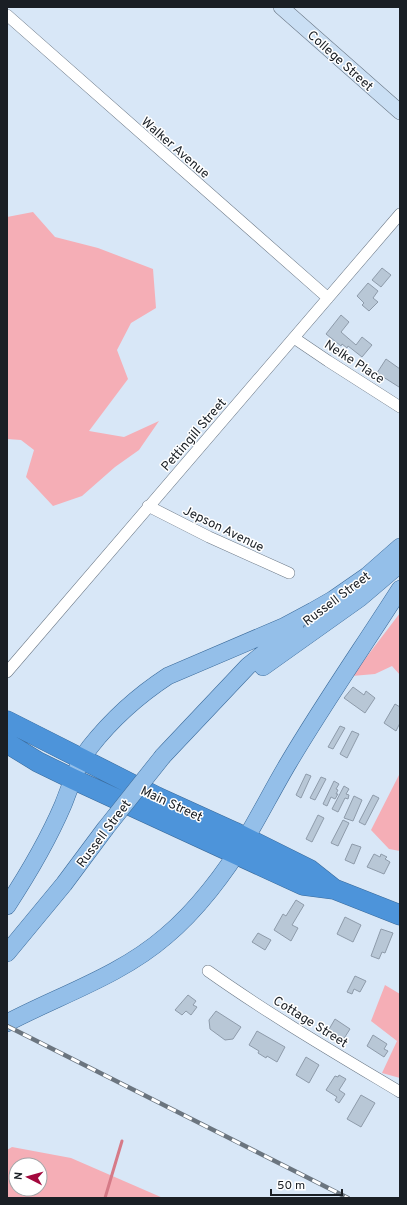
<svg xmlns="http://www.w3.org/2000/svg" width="407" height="1205" viewBox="0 0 407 1205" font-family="Overpass,sans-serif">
<rect width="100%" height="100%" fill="#d8e7f7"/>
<path fill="#f5aeb6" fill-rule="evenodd" d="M33 212 55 237 98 248 153 269 156 308 131 323 117 350 128 379 89 431 124 437 159 421 139 450 115 467 82 496 53 506 26 477 34 450 21 440 7 439V217Z
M400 613V675L392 666 375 674 352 676Z
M400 773V851L389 849 371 830Z
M385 985 400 994V1078L382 1073 397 1041 371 1021Z
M12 1147 71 1158 163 1198H7V1150ZM16 1165H40V1189H16Z"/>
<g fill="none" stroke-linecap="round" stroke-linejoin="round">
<path stroke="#d67a87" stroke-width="3" d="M105 1198 122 1141"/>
</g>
<path fill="#b8c7d6" stroke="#8e9baa" d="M382 268 391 275 381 287 372 280Z
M368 283 378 291 373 298 378 302 369 311 362 305 364 303 357 296Z
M341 315 349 322 341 332 356 345 362 337 372 345 362 357 348 346 347 348 342 344 341 346 326 334Z
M386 359 400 369V385L399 387 377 373Z
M353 687 364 695 366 691 375 698 365 713 344 698Z
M395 704 400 707V723L396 731 384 723Z
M340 726 345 728 333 749 328 747Z
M352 731 359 734 347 758 340 754Z
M306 774 311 776 301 798 296 795Z
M321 777 326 779 315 800 310 798Z
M334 781 339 784 336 789 338 790 336 794H338L335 799 331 797 327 806 323 804Z
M344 786 349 789 346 794 349 795 348 799 345 798 338 812 332 809Z
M373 795 379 798 365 825 359 822Z
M354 796 362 800 353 821 344 818Z
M318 815 324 818 312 842 306 839Z
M343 820 349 823 338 846 331 843Z
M352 844 361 847 354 864 345 860Z
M374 854 380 857 381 854 387 857 385 859 390 862 384 874 367 867Z
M296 900 304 905 292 925 298 928 291 941 274 930 283 914 286 916Z
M345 917 361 925 353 942 337 934Z
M381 929 393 933 385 953 382 952 379 959 371 956Z
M258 933 271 940 265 950 252 942Z
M355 976 366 981 360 992 354 989 352 994 347 992Z
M188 995 196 1001 193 1005 197 1007 191 1015 186 1011 182 1015 175 1010Z
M216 1011 241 1027 233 1039 225 1040 210 1029 209 1020Z
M335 1019 350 1029 343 1040 328 1031Z
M257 1031 285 1047 277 1062 267 1056 266 1058 258 1053 259 1051 249 1045Z
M373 1035 387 1044 384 1049 388 1051 384 1057 367 1046Z
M306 1057 319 1065 309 1083 296 1075Z
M339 1075 346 1079 339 1090 345 1094 339 1103 335 1100 337 1097 326 1090 335 1076 338 1077Z
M361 1095 375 1103 361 1127 347 1119Z"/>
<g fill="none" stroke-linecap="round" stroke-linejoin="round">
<g stroke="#6a7785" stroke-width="12">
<path id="street" d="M7 15 328 298
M294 338 328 361 400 407
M148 506 209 537 289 573
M7 672 400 214
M208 971C270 1015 335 1053 400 1092"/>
</g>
<g stroke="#6a7785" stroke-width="16">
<path id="secondary" d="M281 7 400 112"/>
</g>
<g stroke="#3b6b9b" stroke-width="18">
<path id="primary" d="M331 601 367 576 400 547
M263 667 360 598 400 564
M163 756 248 666 295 628
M7 906C28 874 48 840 63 805 71 785 77 764 90 747 112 719 139 695 168 676L285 626 313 611 341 595
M7 953 64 884 105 829
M7 1023C60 995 120 976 166 936 196 911 226 872 246 838 261 813 274 787 289 762 324 703 363 647 400 589"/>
</g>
<g stroke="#3b6b9b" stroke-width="21">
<path id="highway" d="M7 721 157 797 234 832 310 870 334 889
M7 743 38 762 73 779 303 885 334 889 400 915"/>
</g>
<use href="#street" stroke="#fff" stroke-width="11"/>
<use href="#secondary" stroke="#cadff4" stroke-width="15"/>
<use href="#primary" stroke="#94bfe9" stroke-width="17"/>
<use href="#highway" stroke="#4d94da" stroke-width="20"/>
<g stroke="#6b757f" stroke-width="4.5">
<path id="rail" d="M7 1026 348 1198"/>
</g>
<use href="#rail" stroke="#fff" stroke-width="3" stroke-dasharray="9" stroke-linecap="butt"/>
<g stroke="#3b6b9b" stroke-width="18" stroke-linecap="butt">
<path id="primary-bridge" d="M105 829 163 756"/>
</g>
<use href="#primary-bridge" stroke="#94bfe9" stroke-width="17"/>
</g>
<g text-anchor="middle" stroke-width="3" stroke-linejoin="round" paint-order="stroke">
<g font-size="13" fill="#1a1f25" stroke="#fff">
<text transform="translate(341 60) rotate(42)" y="5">College Street</text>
<text transform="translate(176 147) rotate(41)" y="5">Walker Avenue</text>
<text transform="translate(355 361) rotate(33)" y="5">Nelke Place</text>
<text transform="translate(193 434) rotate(-49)" y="5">Pettingill Street</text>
<text transform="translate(224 528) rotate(26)" y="5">Jepson Avenue</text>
<text transform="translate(336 598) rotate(-37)" y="5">Russell Street</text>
<text transform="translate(172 803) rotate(25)" y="5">Main Street</text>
<text transform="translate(103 833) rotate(-53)" y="5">Russell Street</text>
<text transform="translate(311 1021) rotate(32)" y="5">Cottage Street</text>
</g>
</g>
<rect width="407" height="1205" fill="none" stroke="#1a1f25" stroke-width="16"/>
<g transform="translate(28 1177) rotate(276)"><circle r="19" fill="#ffffff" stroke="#a3a5a8"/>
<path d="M0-3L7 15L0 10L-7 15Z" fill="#a3083d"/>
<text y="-6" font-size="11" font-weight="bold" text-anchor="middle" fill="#1a1f25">N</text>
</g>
<path d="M271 1189v6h71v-6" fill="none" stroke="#1a1f25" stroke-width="2"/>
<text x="277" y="1189" font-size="12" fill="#1a1f25" stroke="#ffffff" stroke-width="3" paint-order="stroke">50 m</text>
</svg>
